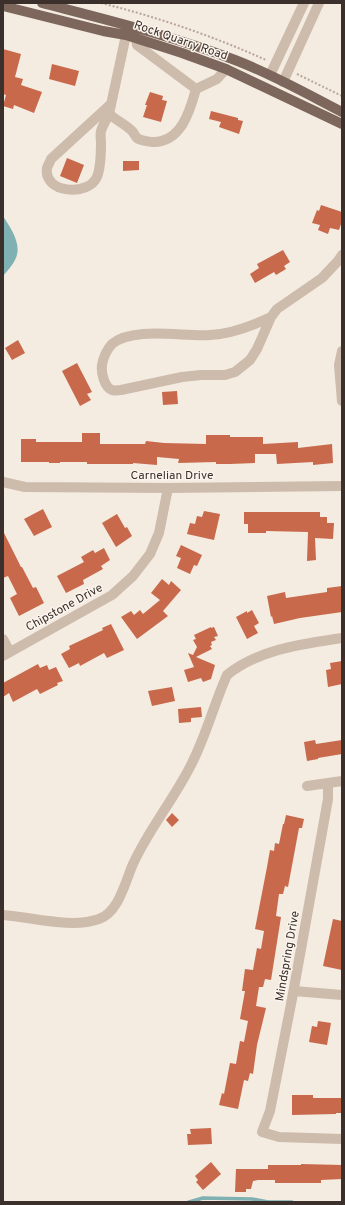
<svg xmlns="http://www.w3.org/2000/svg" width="345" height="1205" viewBox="0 0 345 1205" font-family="Overpass,sans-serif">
<rect width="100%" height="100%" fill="#f4ebe1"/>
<path fill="#7fb0b2" d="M3 216C11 229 23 245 15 260 12 266 7 271 3 276Z"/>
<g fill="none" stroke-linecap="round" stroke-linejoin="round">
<path stroke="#7fb0b2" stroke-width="3.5" d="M189 1202 203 1198 252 1199 268 1202H292"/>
</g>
<path fill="#c8694b" d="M3 49 21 54 15 77 23 79 21 85 42 92 34 113 14 105 13 109 3 106 6 95 3 94Z
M52 64 79 71 75 86 49 79Z
M150 92 163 96 162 100 167 101 161 122 143 117 147 105H145Z
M211 111 238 118V120L243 121 239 134 219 127 221 122 209 119Z
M67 158 84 165 77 183 60 176Z
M123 161H139V170L123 171Z
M321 205 342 212V221L339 230 330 228 328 234 318 230 320 225 312 223 317 210 319 211Z
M283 250 290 262 284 266 286 269 276 275 274 272 255 283 250 274 259 268 257 264Z
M18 340 25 353 12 360 5 348Z
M77 363 92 392 87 394 91 400 80 406 62 371Z
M177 391 178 404 163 405 162 392Z
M82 433H100V444H145L146 441 164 443 206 444V435H230V437H263V444L298 442V448L332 444 333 463 313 465V462L277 464 276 454H255V463L230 464H216V462L178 463 179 459 157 457V465L133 463V464H87V462H60V463H49V462H21V439H36V442H82Z
M43 509 52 527 34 536 24 519Z
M204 511 220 514 214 540 187 534 190 523 195 524 197 516 202 517Z
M244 512H320V517H327V523H334L333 539 315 538 316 560 307 561 308 532 266 531V533H248V524H244Z
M117 514 125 528 127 527 132 536 116 547 102 523Z
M3 531 21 567H22L33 588 36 587 44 603 19 616 10 598 17 594 8 576 3 578Z
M181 545 202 555 197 566 194 565 190 574 177 568 181 558 176 556Z
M104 548 110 560 101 566 103 569 83 580 84 584 66 593 57 576 84 562 81 557 93 550 95 553Z
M162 579 169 585 171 581 181 590 163 611 168 616 137 639 121 617 131 611 134 615 140 610 143 614 160 600 151 593Z
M342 586V612L300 618 274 624 272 616 271 617 267 596 285 592 286 598 327 592V588Z
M252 610 259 623 254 626 258 633 247 639 236 617 247 611V613Z
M111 624 124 650 107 658 104 653 80 666 79 663 69 668 61 654 70 649 69 646 103 630 102 628Z
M211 627V628L214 627 218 636 214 637 216 640 211 642 212 645 210 646 212 649 196 657 215 665 211 679 203 682 201 678 188 682 184 670 194 667 188 653 193 655 197 647 193 640 196 639 194 635Z
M342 661V684L328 687 326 670 331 669 330 663Z
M38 664 40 668 47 665 49 670 56 667 63 681 57 683 58 685 40 694 37 689 13 702 9 693 3 697V683Z
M172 687 175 701 152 706 148 691Z
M201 707 202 717 191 718V722L179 723 178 709Z
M315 740 316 744 342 740V754L318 758V759L307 761 304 742Z
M172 813 179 820 172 827 166 820Z
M286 815 304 819 302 828H299L288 887 285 886 283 894H279L276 916 281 917 271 980 265 979 263 987H259L256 1006 266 1008 257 1045 253 1074 250 1073 248 1081 244 1080 238 1109 219 1105 222 1093 224 1094 230 1063 236 1064 240 1041 244 1042 248 1021 240 1019 245 991H242L245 969 253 970 257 948 261 949 264 931 255 929 267 867 270 850 274 851 275 843 279 844 283 824H284Z
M333 919 342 921V970L323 966Z
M318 1021 331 1023 327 1045 309 1042 312 1026 317 1027Z
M292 1095H313V1098H342V1113H336V1114L292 1115Z
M211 1128 212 1144 188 1145 187 1134H191L190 1129Z
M211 1162 221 1174 203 1190 196 1182 198 1180 195 1176Z
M301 1164 342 1165V1179L321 1180V1183H275V1180H258L253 1181 251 1189H246V1192H235L236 1169H268V1165H301Z"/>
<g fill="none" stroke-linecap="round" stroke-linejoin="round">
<path stroke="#b9a596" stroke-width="2" stroke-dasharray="2 2" stroke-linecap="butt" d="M101 3C157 17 213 36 266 60
M297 74 342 96"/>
<path stroke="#cdbbac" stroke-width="10" d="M126 35 109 114C116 120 125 124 132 131 134 133 135 136 137 138 141 141 147 141 152 142 181 143 190 111 196 89L217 79 226 69
M136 38 137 45 196 89
M270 75 304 3
M283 82 319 3
M109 114C106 120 103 125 101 131 100 135 101 139 101 143 101 154 101 167 97 177 88 197 43 193 47 168 48 165 50 162 51 159L111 104
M271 317C252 326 232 334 210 335 184 337 133 326 112 344 107 349 103 358 102 365 101 372 104 387 112 390 114 391 118 390 121 390L182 377 201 375H225L235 372 250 360 257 349 271 317 277 309 322 278 338 261 342 255
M342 351 339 365 342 401
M3 482 25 487 168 488 342 486
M3 639 10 652
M3 656 112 595 133 576 150 554 159 533 168 488
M328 783V799L292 999 270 1111 262 1132 279 1137 342 1139
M307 786 342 781
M3 915C32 917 71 929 99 919 119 912 125 882 133 864 149 829 174 799 191 765 206 736 214 704 227 675 259 649 303 644 342 638
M294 991 342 995"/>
<path stroke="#7d675c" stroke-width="10" d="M42 3C107 20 173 36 235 60 272 74 307 94 342 112
M3 6 103 31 126 35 182 53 226 69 342 124"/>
</g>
<g text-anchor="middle" stroke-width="3" stroke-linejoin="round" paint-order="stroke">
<g font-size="12" fill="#3b302b" stroke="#fbf5ee">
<text transform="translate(181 40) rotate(19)" y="4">Rock Quarry Road</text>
<text x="172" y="479">Carnelian Drive</text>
<text transform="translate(64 607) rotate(-29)" y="4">Chipstone Drive</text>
<text transform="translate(287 956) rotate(-80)" y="4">Mindspring Drive</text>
</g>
</g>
<rect width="345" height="1205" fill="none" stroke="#3b302b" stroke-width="8"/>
</svg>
